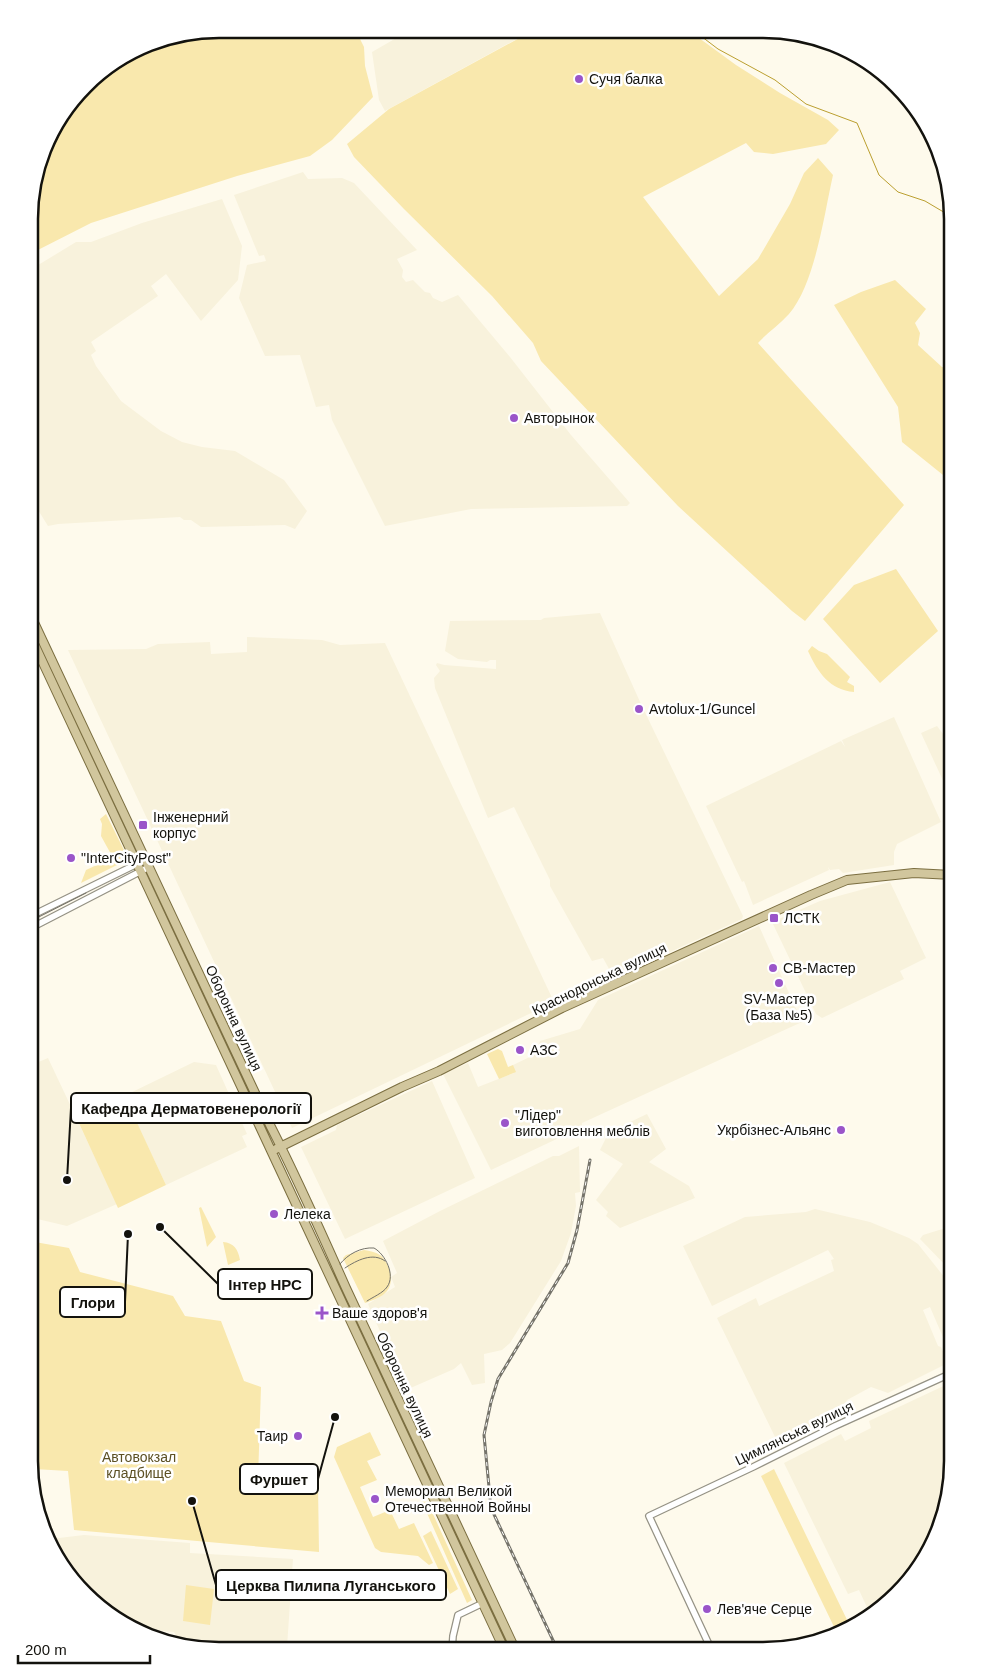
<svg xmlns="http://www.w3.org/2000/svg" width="981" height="1680" viewBox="0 0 981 1680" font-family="Arial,sans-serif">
<rect width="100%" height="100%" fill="#fefaec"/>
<path fill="#f8f2dc" d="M412 29 533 30 385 111 379 100 372 52Z
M303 172 308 179 342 178 354 183 417 250 397 259 403 270 402 277 406 282 413 280 425 292 430 293 433 298 442 302 458 295 510 357 571 435 630 503 627 506 471 509 385 526 332 420 329 405 316 407 300 355 265 356 239 298 247 265 266 261 264 255 259 256 234 195Z
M222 199 242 246 238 280 201 321 166 274 151 286 158 296 91 342 96 351 91 355 96 366 121 401 161 431 182 442 202 447 235 451 284 480 307 511 295 529 285 525 201 527 191 520H184L180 517 58 524 48 526 30 497V270L76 242H91L142 223Z
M600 613 641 704 743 916 742 919 644 964 613 976 603 958 592 961 550 886V880L514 807 488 818 435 688 434 678 440 671 436 665 437 663 444 665 496 669V660H490L487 662 458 659 445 651 450 621 541 620 544 618Z
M247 637 322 640 340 645 385 643 554 1002 292 1128 68 650 146 649 158 644 210 642 211 654 247 652Z
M894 717 941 822 897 844 894 852V865L843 873 839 869 830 870 828 867 829 870 753 905 744 881 742 882 706 806 841 741 845 747 842 740Z
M937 726 943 734 952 730V800L921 733Z
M890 882 926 958 900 971 904 979 822 1018 816 1014 772 922 820 901Z
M759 926 802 1022 582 1123V1127L491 1170 443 1074 468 1063 478 1087 514 1073 513 1065 536 1054 540 1041 580 1029 598 1000Z
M48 1058 117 1204 67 1226 29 1217V1066Z
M194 1062 216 1065 247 1134 242 1136 247 1147 166 1185 124 1096Z
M432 1081 475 1178 345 1239 301 1147 336 1130 337 1125Z
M647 1114 666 1149 649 1162 689 1186 695 1198 620 1228 606 1216 608 1212 596 1200 623 1164 600 1150 609 1132Z
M579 1146 580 1192 575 1193 576 1206 571 1233 561 1261 510 1343 502 1350 484 1354 485 1383 472 1385 461 1363 454 1369 406 1390 368 1304 395 1287 391 1277 397 1273 383 1241 440 1211 553 1156H559Z
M815 1209 870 1222 909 1238 918 1244 945 1278 948 1277 952 1282V1358L930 1307 923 1310 938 1346 941 1347 948 1363 888 1393 871 1387 847 1400 840 1413 778 1443 717 1318 756 1298 759 1306 834 1271 831 1260 834 1259 828 1250 712 1306 683 1246 745 1217 806 1212Z
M952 1226V1272L920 1239 923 1235Z
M952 1382V1474L942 1523 913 1577 878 1612 871 1616 859 1590 848 1594 784 1463 841 1434 845 1441 871 1428 869 1421Z
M84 1535 190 1543V1553L293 1559 287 1647 284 1650H199L183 1647 174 1632 132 1628 103 1612 68 1577 44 1536 59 1538Z"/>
<path fill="#f9e8ad" d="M219 29H355L364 47 365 66 373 97 332 140 310 156 237 176 91 223 30 254V194L48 134 93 76 146 43Z
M534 30H688L736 65 780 93 828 120 839 130 826 144 773 154 754 152 746 143 643 197 719 296 758 259 790 204 804 173 818 158 833 175C824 215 815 284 789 314 779 325 767 333 758 343L904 505 805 621 792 611 678 506 541 361 533 343 492 296 404 209 354 157 347 144 389 109Z
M895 280 926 309 915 323 920 333 918 345 942 367 952 369V474L948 479 902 442 898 407 834 305 861 292Z
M896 569 938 631 880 683 823 619 854 585Z
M812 646 819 651 827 654 850 677 847 682 854 686V692C830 690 818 673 808 651Z
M106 814 128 858 122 862 120 859 112 856 101 836 102 824 100 819Z
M110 859 118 862 119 864 81 883 86 870Z
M498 1049 502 1051 508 1067 513 1065 516 1072 499 1079 487 1054Z
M126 1099 166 1185 118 1208 78 1121Z
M201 1207 216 1237 207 1247 199 1208Z
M29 1241 69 1248 80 1272 173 1296 185 1316 221 1321 244 1381 261 1387 258 1479 318 1485 319 1552 74 1530 68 1471 34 1469 32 1480 29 1461Z
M223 1242C234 1243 238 1249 240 1260L228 1265Z
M364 1250C370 1251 375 1252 380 1255 390 1263 395 1281 387 1291 381 1298 373 1300 365 1303L343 1258 346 1255Z
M370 1432 381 1455 367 1461 377 1480 360 1487 373 1517 390 1510 399 1529 414 1523 433 1563 429 1565 418 1556 381 1552 375 1548 334 1457 337 1447Z
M774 1469 851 1628 838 1635 761 1476Z
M424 1501 428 1503 472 1600 467 1603 422 1502Z
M431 1531 458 1589 450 1594 423 1536Z
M186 1585 214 1589 210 1625 183 1621Z"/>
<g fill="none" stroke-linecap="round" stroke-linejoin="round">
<path stroke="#bb9f2f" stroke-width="1" d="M693 30 718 49 775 80 806 104 857 123 879 175 898 192 925 201 952 217"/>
<g stroke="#959285" stroke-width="8">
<path id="tertiary" d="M29 917 145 860
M29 929 149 867
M452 1650 453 1636 458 1615 483 1603
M712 1651 649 1516 753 1467 835 1426 952 1373"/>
</g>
<g stroke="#7b6e40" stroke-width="10">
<path id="primary" d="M30 614 271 1127C298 1180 322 1234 346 1288L516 1651
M30 635C188 974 346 1313 505 1651
M276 1149 402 1087 439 1071 562 1008 811 895 847 880 914 873 952 875"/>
</g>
<use href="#tertiary" stroke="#fff" stroke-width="5.5"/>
<use href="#primary" stroke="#d1c69d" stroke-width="8"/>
<path stroke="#75736a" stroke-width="1" d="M29 922 86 893
M340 1264C348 1254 361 1247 374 1248 385 1254 396 1275 387 1287 383 1293 373 1297 367 1301
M345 1268C357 1260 373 1252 385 1261"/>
<g stroke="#75736a" stroke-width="3">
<path id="rail" d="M558 1651 491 1508 484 1435 491 1402 498 1379 568 1263 577 1230 590 1160"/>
</g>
<use href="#rail" stroke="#fff" stroke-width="1" stroke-dasharray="4" stroke-linecap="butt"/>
</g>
<g fill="#9a55c9" stroke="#fff" stroke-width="2">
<circle cx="579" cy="79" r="5"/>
<circle cx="514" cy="418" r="5"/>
<circle cx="639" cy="709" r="5"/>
<rect x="138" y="820" width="10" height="10" rx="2.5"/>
<circle cx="71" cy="858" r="5"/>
<rect x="769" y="913" width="10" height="10" rx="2.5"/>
<circle cx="773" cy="968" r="5"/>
<circle cx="779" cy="983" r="5"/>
<circle cx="520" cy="1050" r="5"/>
<circle cx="505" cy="1123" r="5"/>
<circle cx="841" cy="1130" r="5"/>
<circle cx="274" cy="1214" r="5"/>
<path d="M319.5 1305.5h5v5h5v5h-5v5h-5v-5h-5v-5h5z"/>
<circle cx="298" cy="1436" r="5"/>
<circle cx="375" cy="1499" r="5"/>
<circle cx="707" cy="1609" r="5"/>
</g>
<g text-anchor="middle" stroke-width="5" stroke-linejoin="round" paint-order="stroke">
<g font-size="14" fill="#13120d" stroke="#fff" text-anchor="start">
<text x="589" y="84">Сучя балка</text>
<text x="524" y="423">Авторынок</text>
<text x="649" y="714">Avtolux-1/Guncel</text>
<text x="153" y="822">Інженерний<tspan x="153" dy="16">корпус</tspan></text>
<text x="81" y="863">"InterCityPost"</text>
<text x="784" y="923">ЛСТК</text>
<text x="783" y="973">СВ-Мастер</text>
<text x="779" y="1004" text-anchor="middle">SV-Мастер<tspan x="779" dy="16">(База №5)</tspan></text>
<text x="530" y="1055">АЗС</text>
<text x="515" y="1120">"Лідер"<tspan x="515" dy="16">виготовлення меблів</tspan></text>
<text x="831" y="1135" text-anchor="end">Укрбiзнес-Альянс</text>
<text x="284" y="1219">Лелека</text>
<text x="332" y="1318">Ваше здоров'я</text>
<text x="288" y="1441" text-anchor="end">Таир</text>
<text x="385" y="1496">Мемориал Великой<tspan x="385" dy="16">Отечественной Войны</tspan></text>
<text x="717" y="1614">Лев'яче Серце</text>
</g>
<g font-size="14" fill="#13120d" stroke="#fff">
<text transform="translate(599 979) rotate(-26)" y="5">Краснодонська вулиця</text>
<text transform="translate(234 1018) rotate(65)" y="5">Оборонна вулиця</text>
<text transform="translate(405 1385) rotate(65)" y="5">Оборонна вулиця</text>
<text transform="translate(794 1433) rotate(-26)" y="5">Цимлянська вулиця</text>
</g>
<g font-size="14" fill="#5c5024" stroke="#fff">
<text x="139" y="1462">Автовокзал<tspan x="139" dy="16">кладбище</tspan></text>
</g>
</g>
<path d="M0 0H981V1680H0ZM219 38H763A181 181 0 0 1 944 219V1461A181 181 0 0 1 763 1642H219A181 181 0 0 1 38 1461V219A181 181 0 0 1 219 38Z" fill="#fff" fill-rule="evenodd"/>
<path fill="none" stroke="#13120d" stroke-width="2.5" d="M219 38H763A181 181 0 0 1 944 219V1461A181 181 0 0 1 763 1642H219A181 181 0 0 1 38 1461V219A181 181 0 0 1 219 38Z"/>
<path fill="none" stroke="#13120d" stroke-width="2" d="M67 1180L71 1108M160 1227L218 1284M128 1234L125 1302M335 1417L318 1479M192 1501L216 1585"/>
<g fill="#13120d" stroke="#fff" stroke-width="2">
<circle cx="67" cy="1180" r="5"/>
<circle cx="160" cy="1227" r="5"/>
<circle cx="128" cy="1234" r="5"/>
<circle cx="335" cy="1417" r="5"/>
<circle cx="192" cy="1501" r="5"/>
</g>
<g fill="#fff" stroke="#13120d" stroke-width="2">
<rect x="71" y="1093" width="240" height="30" rx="5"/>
<rect x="218" y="1269" width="94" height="30" rx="5"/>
<rect x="60" y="1287" width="65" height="30" rx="5"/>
<rect x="240" y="1464" width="78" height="30" rx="5"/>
<rect x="216" y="1570" width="230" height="30" rx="5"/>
</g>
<g font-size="15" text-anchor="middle" font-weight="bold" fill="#13120d">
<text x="191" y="1114">Кафедра Дерматовенерології</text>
<text x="265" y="1290">Інтер НРС</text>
<text x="93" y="1308">Глори</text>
<text x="279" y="1485">Фуршет</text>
<text x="331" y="1591">Церква Пилипа Луганського</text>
</g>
<path d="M18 1655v8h132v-8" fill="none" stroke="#13120d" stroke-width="2.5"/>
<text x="25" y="1655" font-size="15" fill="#13120d" stroke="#ffffff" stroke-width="4" paint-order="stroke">200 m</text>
</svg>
